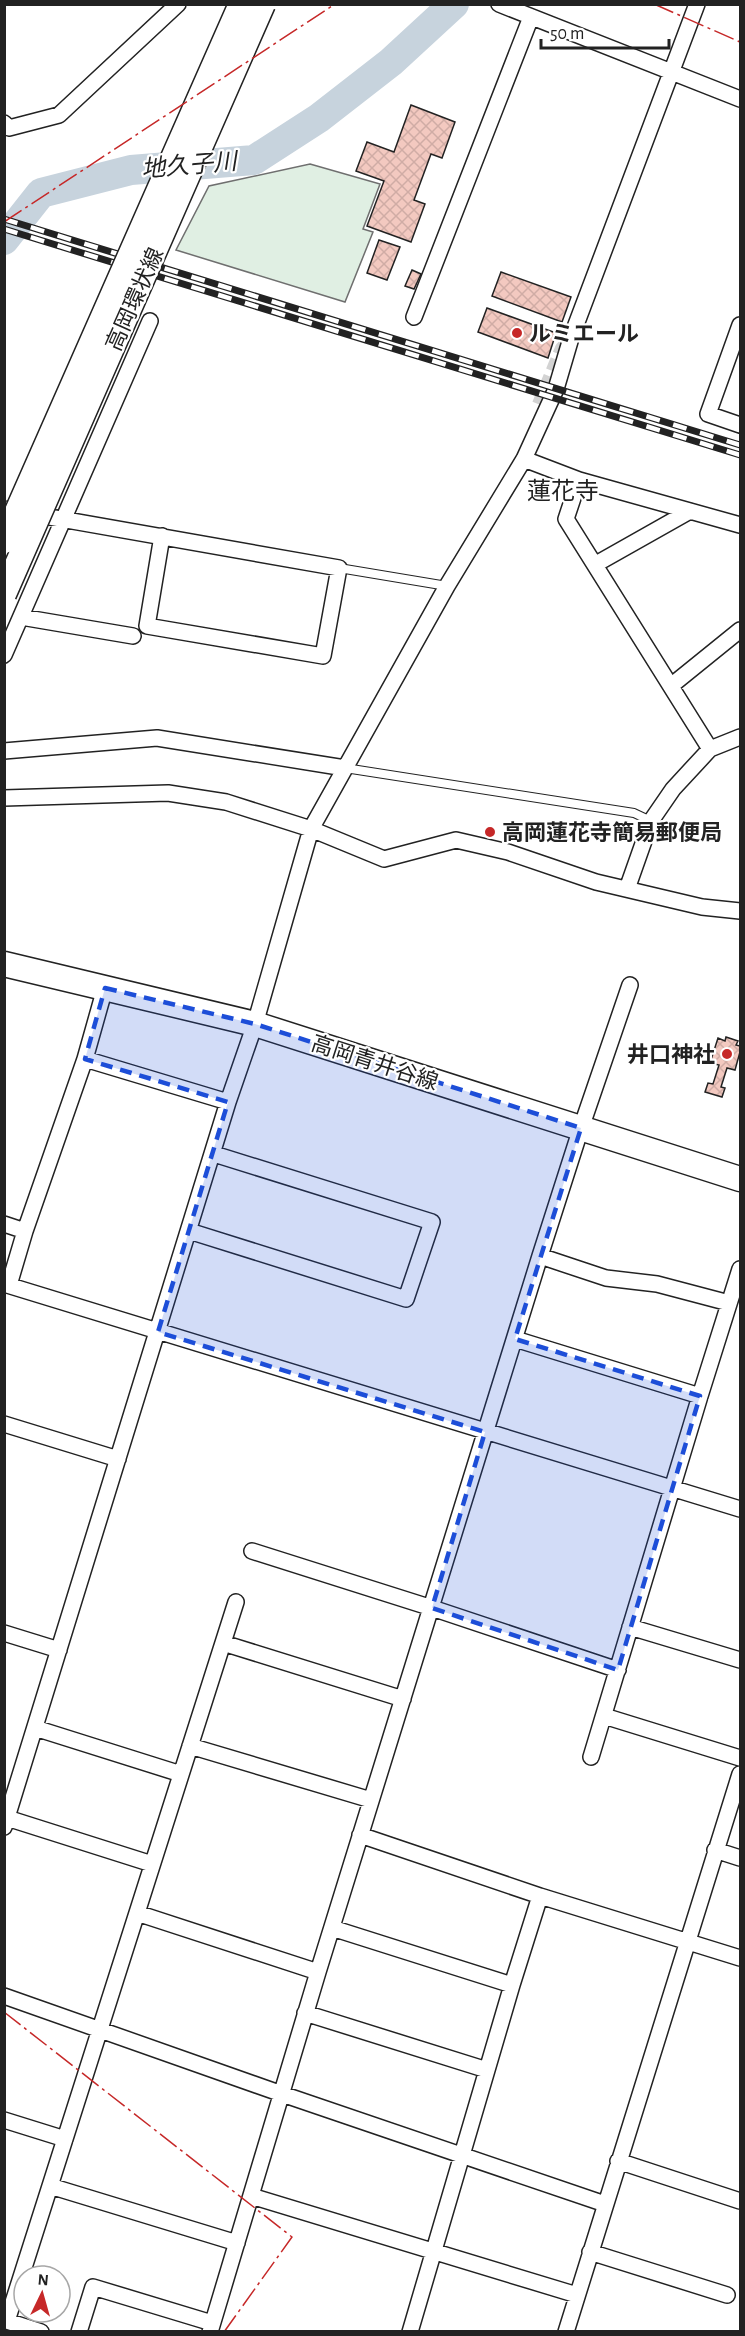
<svg xmlns="http://www.w3.org/2000/svg" width="745" height="2336" viewBox="0 0 745 2336" font-family="'Alegreya Sans','Noto Sans JP',sans-serif">
<defs>
<pattern id="building-cross-hatch" width="8" height="8" patternUnits="userSpaceOnUse" patternTransform="scale(1.5)"><rect width="8" height="8" fill="#f3c9c0"/><path d="M0 0l8 8M0 8l8-8" fill="none" stroke="#d0aca5"/></pattern>
</defs>
<rect width="100%" height="100%" fill="#fff"/>
<path fill="#e0efe3" stroke="#6f6f6f" stroke-width="1.5" d="M310 164 380 184 363 229 373 232 345 302 176 250 209 186Z"/>
<g fill="none" stroke-linecap="round" stroke-linejoin="round">
<path stroke="#c7d3dd" stroke-width="30" d="M4 240 41 193 131 170 254 160 319 118 391 62 454 4"/>
</g>
<path fill="url(#building-cross-hatch)" stroke="#222" stroke-width="1.5" d="M411 105 455 122 442 158 431 154 414 200 425 204 411 242 367 226 384 181 356 171 367 142 394 152Z
M379 240 400 247 387 280 367 273Z
M412 270 421 274 414 289 405 286Z
M501 272 571 297 562 322 492 296Z
M487 308 556 333 548 358 478 332Z
M726 1037 738 1041 736 1045 740 1046V1052L735 1070 727 1068 721 1087 725 1088 722 1097 705 1092 708 1083 713 1084 719 1065 710 1063 718 1038 725 1041Z"/>
<g fill="none" stroke-linecap="round" stroke-linejoin="round">
<path stroke="#d3d3d3" stroke-width="12" stroke-dasharray="12 6" stroke-linecap="butt" d="M538 404 561 348 570 339"/>
<g stroke="#222" stroke-width="10">
<path id="service" d="M339 568 447 586
M345 768 634 813 651 821"/>
</g>
<g stroke="#222" stroke-width="18">
<path id="minor" d="M499 4 740 99
M4 123 9 128 59 115 178 4
M414 317 531 17
M740 325 708 414 740 425
M524 459 579 480 740 525
M579 480 566 519 710 749
M4 509 339 568 323 656 147 626 162 536
M596 564 690 511
M21 617 133 636
M4 655 150 321
M672 685 740 630
M4 751 157 738 345 768
M4 798 168 793 226 802 311 829 384 859 456 840 508 852 596 882 702 907 740 911
M627 889 651 821 673 789 710 749 740 737
M85 1059 105 988
M4 1224 25 1231 9 1285
M25 1231 85 1059 228 1102
M189 1231 406 1299 432 1222 214 1154
M540 1256 606 1278 657 1284 729 1303
M4 1284 740 1509
M515 1339 700 1396
M4 1424 118 1459
M252 1551 432 1608 618 1670
M630 1627 740 1660
M4 1633 59 1650
M223 1643 403 1699
M604 1716 740 1758
M35 1728 181 1774
M190 1746 371 1800
M591 1757 700 1396 740 1269
M7 1818 152 1864
M4 1827 228 1102 255 1024 311 829 447 586 524 459 556 389 571 338 697 4
M360 1835 540 1896 740 1958
M715 1850 740 1858
M137 1913 318 1972
M332 1928 512 1985
M4 1996 282 2094 605 2204
M305 2013 487 2070
M4 2120 65 2139
M618 2161 740 2201
M50 2186 237 2243
M251 2196 577 2295
M590 2252 727 2295
M41 2332 7 2321 236 1602
M79 2332 93 2287 212 2323
M210 2332 318 1972 540 1256 581 1128 630 985
M410 2332 512 1985 540 1896
M566 2332 740 1774"/>
</g>
<g stroke="#222" stroke-width="27">
<path id="primary" d="M4 964 255 1024 740 1179"/>
</g>
<use href="#service" stroke="#fff" stroke-width="8"/>
<use href="#minor" stroke="#fff" stroke-width="15"/>
<use href="#primary" stroke="#fff" stroke-width="24"/>
<g stroke="#222" stroke-width="7">
<path id="rail" d="M4 219 740 445
M4 229 740 455"/>
</g>
<use href="#rail" stroke="#fff" stroke-width="4.5" stroke-dasharray="14" stroke-linecap="butt"/>
<g stroke="#222" stroke-width="27" stroke-linecap="butt">
<path id="primary-bridge" d="M4 541 241 4
M4 594 263 4"/>
</g>
<use href="#primary-bridge" stroke="#fff" stroke-width="24"/>
<path stroke="#c62828" stroke-width="1.5" stroke-dasharray="21 4.5 3 4.5" stroke-linecap="butt" d="M654 4 740 42
M4 222 335 4
M4 2012 292 2237 224 2332"/>
</g>
<path fill="#1d4ed8" fill-opacity="0.2" stroke="#1d4ed8" stroke-width="4.5" stroke-dasharray="12 8" stroke-linejoin="round" d="M105 988 255 1024 581 1128 515 1339 700 1396 618 1670 432 1608 485 1432 158 1332 228 1102 85 1059Z"/>
<g fill="#c62828" stroke="#fff" stroke-width="2">
<circle cx="517" cy="333" r="6"/>
<circle cx="490" cy="832" r="6"/>
<circle cx="727" cy="1054" r="6"/>
</g>
<g text-anchor="middle" stroke-width="4.5" stroke-linejoin="round" paint-order="stroke">
<g font-size="22" fill="#222" stroke="#fff">
<text transform="translate(134 299) rotate(-66)" y="8">高岡環状線</text>
<text transform="translate(375 1062) rotate(18)" y="8">高岡青井谷線</text>
</g>
<g font-size="22" font-weight="bold" fill="#222" stroke="#fff" text-anchor="start">
<text x="529" y="341">ルミエール</text>
<text x="502" y="840">高岡蓮花寺簡易郵便局</text>
<text x="715" y="1062" text-anchor="end">井口神社</text>
</g>
<g font-size="24" font-style="italic" fill="#222" stroke="#fff">
<text transform="translate(189 165) rotate(-5)" y="8">地久子川</text>
</g>
<g font-size="24" fill="#222" stroke="#fff">
<text x="563" y="499">蓮花寺</text>
</g>
</g>
<rect width="745" height="2336" fill="none" stroke="#222222" stroke-width="12"/>
<g transform="translate(42 2294) rotate(5)"><circle r="28" fill="#ffffff" stroke="#a7a7a7" stroke-width="1.5"/>
<path d="M0-4.5L10 22L0 15L-10 22Z" fill="#c62828"/>
<text y="-9" font-size="16" font-weight="bold" text-anchor="middle" fill="#222222">N</text>
</g>
<path d="M541 39v9h128v-9" fill="none" stroke="#222222" stroke-width="3"/>
<text x="550" y="39" font-size="18" fill="#222222" stroke="#ffffff" stroke-width="4.5" paint-order="stroke">50 m</text>
</svg>
